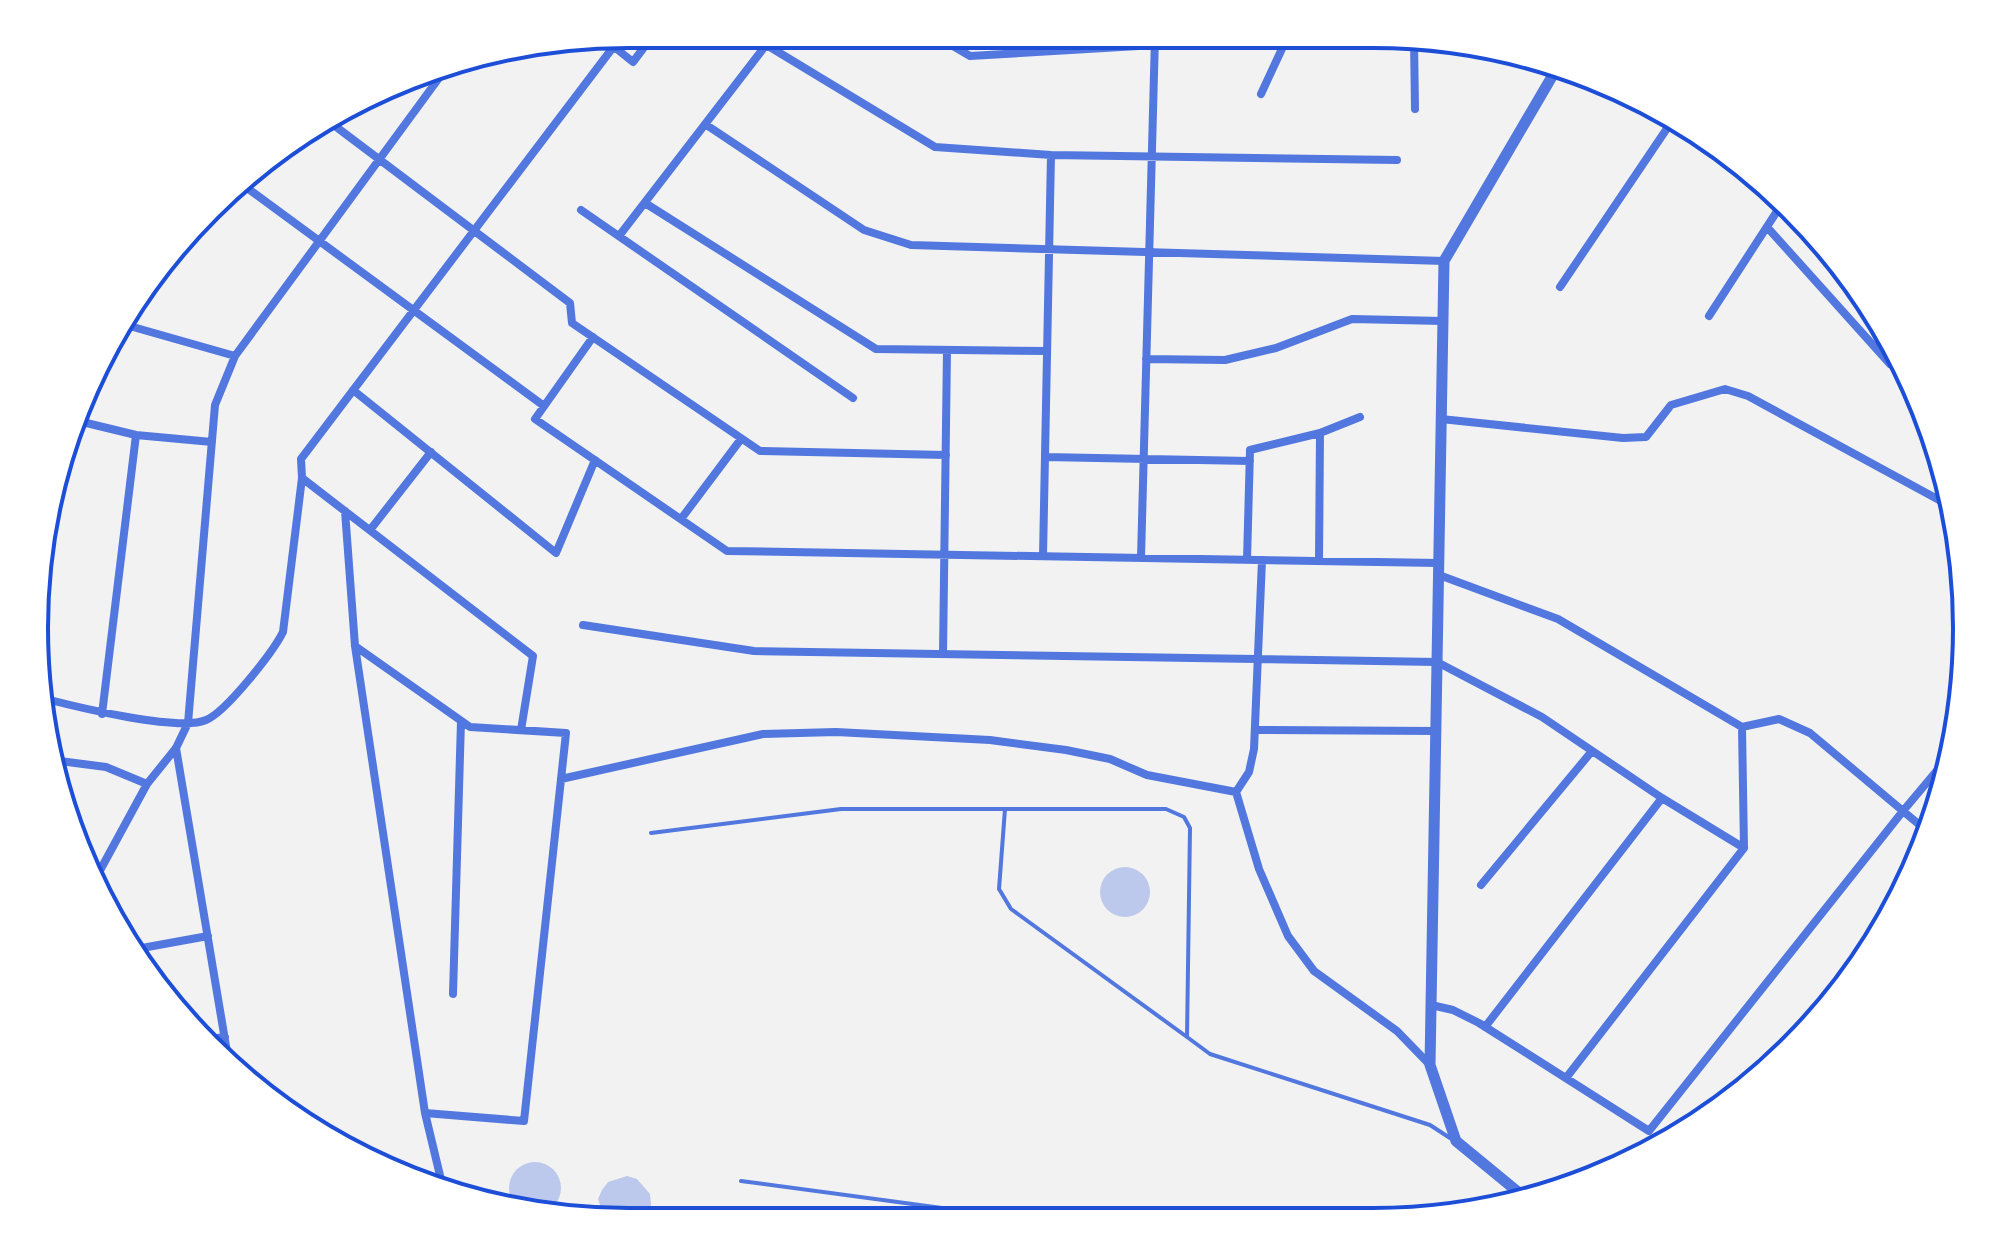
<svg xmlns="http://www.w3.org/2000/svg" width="2001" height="1256" viewBox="0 0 2001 1256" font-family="Lato,sans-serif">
<rect width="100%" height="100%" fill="#f2f2f2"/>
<path fill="#bdc9ec" d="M1100 892a25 25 0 1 1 50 0a25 25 0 1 1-50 0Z
M509 1188a26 26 0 1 1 52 0a26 26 0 1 1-52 0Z
M627 1176 637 1179 650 1194 651 1205 647 1217H604L598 1199 602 1190 608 1182Z"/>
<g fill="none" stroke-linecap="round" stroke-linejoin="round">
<path stroke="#5277de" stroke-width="4" d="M1005 809 999 889 1011 909 1187 1037
M651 833 841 809H1166L1184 817 1190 828 1187 1037 1210 1054 1430 1125 1450 1138
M741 1181 994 1215 1004 1219"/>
<path stroke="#5277de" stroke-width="8" d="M750 35 935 147 1051 155 1397 160
M936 36 970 56 1155 45 1170 37
M603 38 633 62 654 34
M1414 39 1415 109
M1544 64 1553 73
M1261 94 1287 38
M327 120 570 303 572 323 760 451 946 455
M705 124 864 230 911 245 1444 261
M243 185 544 406
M645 203 876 349 1047 351
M581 210 853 398
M1767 227 1890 364 1898 353
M619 236 766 45
M1560 287 1672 121
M1709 316 1783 202
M126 325 235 356
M593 337 535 419 727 551 1439 563
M1146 359 1225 360 1276 348 1352 319 1443 321
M353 390 556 553 595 460
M1441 419 1623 438 1646 437 1671 405 1725 389 1748 396 1952 507
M74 420 136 435 212 442
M1045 457 1250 461
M302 478 533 656 521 730
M345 511 355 646 425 1113 443 1188
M681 519 741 439
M370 530 431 452
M1043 556 1051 155
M1141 558 1155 37
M1247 560 1250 450 1320 433 1360 417
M1319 561 1320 433
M1439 575 1558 619 1742 727 1779 719 1810 733 1928 832
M583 625 754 651 1437 662 1542 717 1662 798 1744 848
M355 646 470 727 566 733 524 1121 425 1113
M943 654 947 350
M46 699C77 707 179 732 206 720 226 712 273 652 283 632L302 478 301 459 614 46
M102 714 136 435
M1255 730 1436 731
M176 748 228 1058
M52 760 106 767 147 784
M561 779 763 734 836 732 990 740 1066 750 1110 759 1147 775 1236 792
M1236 792 1259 869 1288 936 1314 971 1397 1031 1430 1065
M1236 792 1249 772 1254 749 1262 560
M97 876 147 784 176 748 188 723 215 405 235 356 450 63
M1481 885 1592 751
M131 950 208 936
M453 994 461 721
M1431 1005 1453 1010 1479 1023 1649 1131 1903 811 1945 761
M1485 1027 1662 798
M210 1039 225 1037
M1566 1078 1744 848 1742 727"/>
<path stroke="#5277de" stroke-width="11" d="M1529 1201 1456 1141 1430 1065 1444 261 1557 68"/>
</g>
<path d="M0 0H2001V1256H0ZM628 48H1373A580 580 0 0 1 1953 628V628A580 580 0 0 1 1373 1208H628A580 580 0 0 1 48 628V628A580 580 0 0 1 628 48Z" fill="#fff" fill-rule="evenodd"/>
<path fill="none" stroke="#1d4ed8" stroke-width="4" d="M628 48H1373A580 580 0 0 1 1953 628V628A580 580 0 0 1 1373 1208H628A580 580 0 0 1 48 628V628A580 580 0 0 1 628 48Z"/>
</svg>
